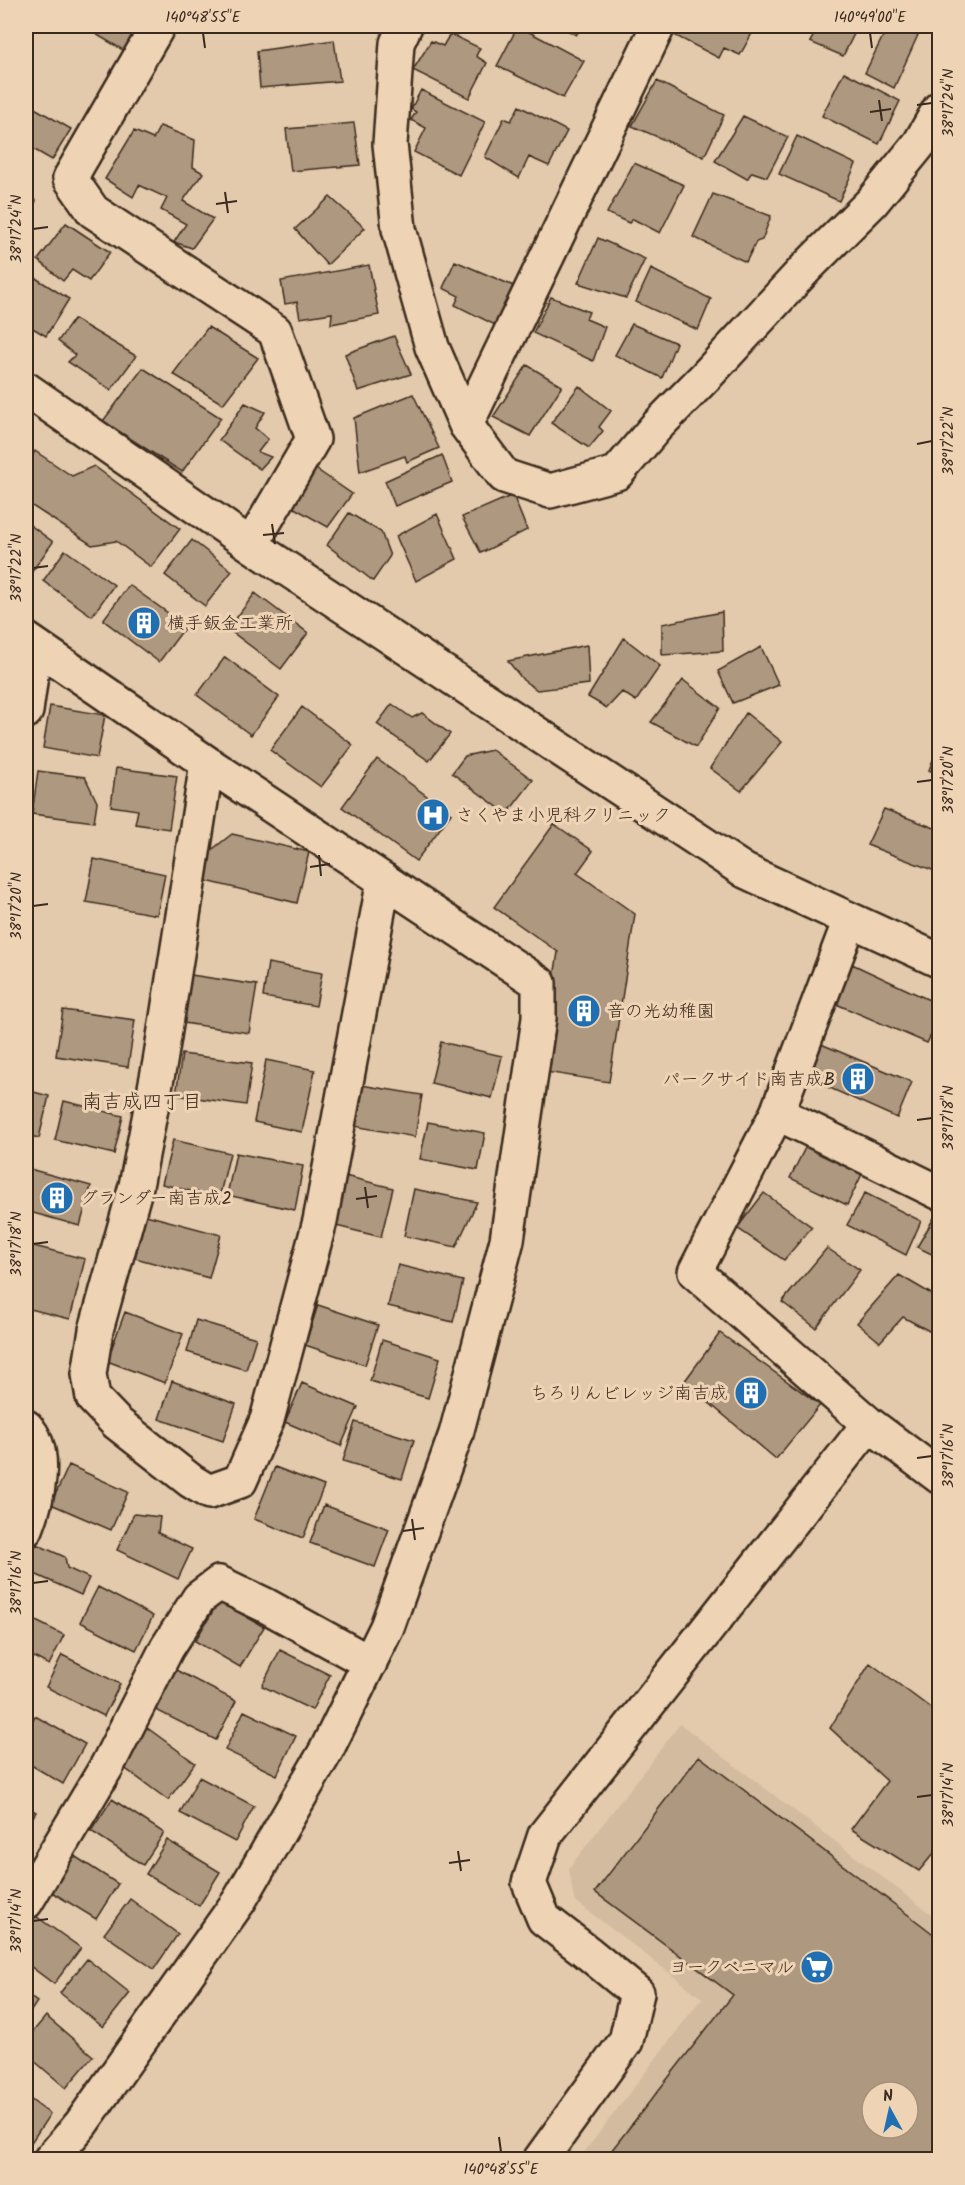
<svg xmlns="http://www.w3.org/2000/svg" width="965" height="2185" viewBox="0 0 965 2185" font-family="Kalam,'Klee One',sans-serif">
<rect width="100%" height="100%" fill="#e3caac"/>
<filter id="ink" filterUnits="userSpaceOnUse"><feTurbulence type="fractalNoise" baseFrequency=".0167" numOctaves="2"/><feDisplacementMap in="SourceGraphic" scale="12" xChannelSelector="R" yChannelSelector="G"/><feConvolveMatrix kernelMatrix="1 2 1 2 8 2 1 2 1" color-interpolation-filters="sRGB"/></filter>
<g filter="url(#ink)">
<path fill="#d3bb9f" fill-rule="evenodd" d="M680 1724 939 1920V2159H579L702 1998 574 1900 569 1868ZM872 2092H908V2128H872Z"/>
<path fill="#af9880" stroke="#3b2a1e" stroke-width="1.5" fill-rule="evenodd" d="M82 26H143L128 53Z
M518 26 584 61 563 98 497 66Z
M560 26H583L576 35Z
M681 26H756L740 55 724 48 719 58 676 36Z
M819 26H858L843 56 810 42Z
M888 26H897L918 35 894 88 865 73Z
M450 34 480 48 476 56 487 63 469 98 413 70 431 41 443 46Z
M334 40 340 81 260 88 257 51Z
M844 72 900 101 879 144 822 116Z
M657 81 724 115 704 157 632 126Z
M421 90 485 122 459 175 414 152 426 128 411 120 416 112 411 109Z
M26 103 71 129 52 160 26 145Z
M519 106 567 131 549 166 529 157 519 178 485 157 504 118 511 121Z
M743 116 788 137 767 177 752 172 747 179 715 161Z
M354 123 360 165 291 171 286 129Z
M160 126 195 140 193 167 203 173 183 201 213 219 192 248 174 242 186 224 161 210 167 198 139 185 133 197 105 179 134 131 153 139Z
M797 136 856 164 839 201 779 174Z
M634 163 684 185 660 233 633 219 629 223 607 213Z
M26 194 36 201 26 218Z
M713 194 771 216 762 240 756 242 746 262 693 237Z
M330 197 365 228 327 265 295 229Z
M66 223 110 252 89 281 72 270 63 281 38 260Z
M598 238 645 259 626 298 578 283Z
M455 261 516 287 499 327 455 305 459 296 443 288Z
M369 265 379 315 331 324 332 313 300 318 297 302 285 304 281 281Z
M651 269 711 299 698 330 636 302Z
M26 272 69 299 46 336 26 324Z
M551 297 589 312 586 319 605 327 593 361 533 333Z
M74 319 136 356 111 390 68 362 75 355 58 341Z
M632 324 676 343 662 378 615 355Z
M208 327 258 358 223 404 173 374Z
M394 336 411 374 358 391 345 354Z
M527 365 562 386 530 436 493 417Z
M143 368 221 418 182 472 103 421Z
M579 386 611 411 599 427 603 431 589 448 551 423Z
M413 394 439 448 407 462 405 456 360 472 354 418Z
M245 403 265 412 255 428 268 439 258 452 271 457 260 469 219 440Z
M35 451 72 476 94 466 180 529 151 567 116 541 92 545 26 502V466Z
M442 455 452 482 395 506 385 481Z
M313 467 352 494 328 527 289 505Z
M513 495 527 530 481 553 462 517Z
M349 513 381 532 390 556 373 581 327 545Z
M437 514 457 559 416 581 396 536Z
M26 522 53 542 26 580Z
M192 540 232 571 205 606 165 575Z
M65 550 114 585 92 616 43 581Z
M129 585 186 626 159 662 103 620Z
M255 593 308 633 281 669 228 629Z
M722 612 723 651 662 655V624Z
M624 638 660 666 636 701 622 692 607 708 588 697Z
M587 645 589 684 537 690 523 680 508 661Z
M761 647 779 685 733 703 718 671Z
M225 657 279 697 251 735 197 695Z
M683 680 720 708 696 747 651 722Z
M392 704 412 718 422 713 450 734 429 761 377 724Z
M50 706 105 715 97 758 43 748Z
M302 707 353 745 321 787 270 750Z
M746 713 782 742 741 791 710 768Z
M940 742V775L929 770Z
M492 750 533 780 507 814 452 773 465 756Z
M377 759 451 814 416 861 342 807Z
M116 768 177 776 169 829 135 824 138 810 111 806Z
M38 771 85 777 97 802 94 822 32 814Z
M884 809 940 830V873L867 845Z
M554 824 593 851 577 873 635 914 609 1082 539 1071 558 952 494 907Z
M232 834 309 852 297 903 202 880 209 852Z
M94 859 165 874 157 915 86 902Z
M268 963 322 973 316 1006 263 997Z
M852 964 940 1005V1017L927 1043 834 1003Z
M191 975 257 985 249 1033 184 1023Z
M63 1010 135 1020 128 1067 56 1056Z
M441 1042 502 1056 492 1098 431 1083Z
M821 1044 912 1082 897 1118 805 1077Z
M182 1054 252 1063 246 1105 176 1095Z
M266 1060 315 1070 302 1132 254 1122Z
M361 1085 422 1095 415 1137 354 1126Z
M26 1090 49 1096 39 1138 26 1135Z
M64 1101 123 1116 114 1154 55 1140Z
M428 1122 485 1133 478 1170 420 1159Z
M173 1140 230 1153 219 1198 162 1184Z
M807 1144 863 1172 847 1205 790 1178Z
M236 1153 303 1166 295 1210 227 1195Z
M26 1168 91 1186 80 1226 26 1211Z
M345 1176 393 1188 381 1237 332 1225Z
M414 1189 477 1202 456 1247 404 1236Z
M764 1193 812 1227 784 1260 737 1228Z
M865 1193 921 1221 906 1255 847 1225Z
M146 1215 221 1235 209 1278 135 1258Z
M934 1218 940 1220V1258L917 1247Z
M26 1244 85 1259 70 1319 26 1308Z
M827 1248 860 1270 816 1328 782 1302Z
M398 1265 463 1281 453 1322 388 1306Z
M899 1275 940 1299V1319L931 1332 903 1317 880 1342 857 1323Z
M318 1305 378 1325 365 1365 305 1345Z
M125 1312 183 1334 165 1383 107 1361Z
M196 1320 256 1338 246 1370 187 1352Z
M720 1333 820 1405 776 1459 684 1382Z
M382 1340 440 1358 428 1398 370 1381Z
M172 1381 236 1404 223 1441 159 1419Z
M302 1383 358 1407 341 1446 285 1422Z
M355 1422 414 1440 402 1479 343 1461Z
M69 1465 128 1492 111 1530 51 1504Z
M275 1467 324 1486 303 1538 254 1519Z
M324 1505 389 1529 375 1567 310 1543Z
M134 1514 160 1517 158 1533 192 1549 178 1579 117 1550Z
M36 1544 65 1557 67 1568 89 1578 81 1595 26 1570Z
M98 1587 153 1616 136 1650 80 1622Z
M219 1601 264 1627 240 1667 195 1641Z
M26 1616 64 1635 49 1665 26 1653Z
M280 1650 330 1675 312 1710 262 1686Z
M62 1655 120 1684 104 1716 46 1687Z
M870 1663 936 1712 940 1707V1846L919 1871 851 1829 887 1781 830 1728Z
M174 1669 236 1701 216 1740 154 1709Z
M244 1711 296 1736 277 1775 225 1750Z
M35 1716 85 1744 63 1784 26 1762V1733Z
M146 1727 195 1763 168 1800 119 1764Z
M699 1756 940 1939V2160H604L733 1995 595 1892ZM872 2092H908V2128H872Z
M199 1777 254 1806 235 1842 180 1813Z
M112 1799 164 1833 143 1865 91 1831Z
M26 1806 36 1812 26 1828Z
M167 1840 220 1872 199 1906 146 1874Z
M68 1852 118 1884 96 1919 45 1888Z
M130 1899 178 1934 154 1969 104 1934Z
M30 1912 81 1948 54 1984 26 1963V1918Z
M87 1959 130 1993 103 2027 60 1993Z
M26 1994 37 2002 26 2018Z
M46 2016 93 2056 66 2088 26 2054V2040Z
M26 2096 50 2114 26 2150Z"/>
<g fill="none" stroke-linecap="round" stroke-linejoin="round">
<g stroke="#3b2a1e" stroke-width="38">
<path id="minor" d="M158 26 70 178 93 211 275 331 313 439 251 545 745 871 940 961
M405 26 397 43 390 144 399 229 432 347 466 425 504 476 550 491 617 473 656 427 706 376 807 267 872 202 920 143 940 108
M26 389 251 545
M466 425 658 26
M26 639 207 763 539 983V1018L507 1240 456 1434 387 1627 326 1751 239 1901 81 2124 50 2160
M26 711 35 646
M207 763 160 1062 136 1186 96 1330 89 1374 93 1398 117 1423 191 1481 209 1492 240 1481 267 1420 320 1221 384 880
M850 920 777 1113 695 1272 869 1424 940 1477
M777 1113 940 1193
M26 1427C50 1452 37 1501 26 1529
M26 1902 107 1766 167 1648 199 1598 219 1583 265 1605 370 1663
M540 2160 626 2041 637 1993 587 1952 544 1919 529 1883 545 1835 869 1424"/>
</g>
<use href="#minor" stroke="#eed4b5" stroke-width="33"/>
</g>
</g>
<path fill="none" stroke="#3b2a1e" stroke-width="2" d="M203 33 205 48M870 33 872 48M879 100 882 121M917 105 932 103M870 112 891 109M225 192 228 213M216 204 237 201M33 229 48 227M917 444 932 441M272 524 275 544M263 535 284 533M33 568 48 566M917 782 932 780M319 855 321 876M310 867 330 864M33 906 48 904M917 1120 932 1118M365 1187 368 1208M356 1199 377 1196M33 1244 48 1242M917 1458 932 1456M412 1519 415 1540M403 1531 424 1528M33 1583 48 1581M917 1797 932 1795M458 1851 461 1871M449 1863 470 1860M33 1921 48 1919M499 2137 501 2152"/>
<defs>
<g id="building-disc" transform="scale(1.725)"><circle r="9.5" fill="#1f6fb2" stroke="#eed4b5"/><path d="M-4-6H4V6H1V3H-1V6H-4ZM-2.5-4.3h1.7v1.8h-1.7ZM.8-4.3h1.7v1.8H.8ZM-2.5-1h1.7V.8h-1.7ZM.8-1h1.7V.8H.8Z" fill="#fff"/></g>
<g id="hospital-disc" transform="scale(1.725)"><circle r="9.5" fill="#1f6fb2" stroke="#eed4b5"/><path d="M-5-5h3v3.5h4V-5h3V5h-3V1.5h-4V5h-3Z" fill="#fff"/></g>
<g id="supermarket-disc" transform="scale(1.725)"><circle r="9.5" fill="#1f6fb2" stroke="#eed4b5"/><path d="M-6-5.5h2.5l.6 2H6L4.5 2H-2.5L-4.4-4H-6ZM-1.5 3.2a1.3 1.3 0 1 0 .1 0ZM3 3.2a1.3 1.3 0 1 0 .1 0Z" fill="#fff"/></g>
</defs>
<g fill-rule="evenodd">
<use href="#building-disc" x="144" y="623"/>
<use href="#hospital-disc" x="433" y="815"/>
<use href="#building-disc" x="584" y="1011"/>
<use href="#building-disc" x="858" y="1079"/>
<use href="#building-disc" x="57" y="1198"/>
<use href="#building-disc" x="751" y="1393"/>
<use href="#supermarket-disc" x="817" y="1967"/>
</g>
<g text-anchor="middle" stroke-width="6" stroke-linejoin="round" paint-order="stroke">
<g font-size="18" fill="#3b2a1e" stroke="#eed4b5" text-anchor="start">
<text x="167" y="629">横手鈑金工業所</text>
<text x="456" y="821">さくやま小児科クリニック</text>
<text x="607" y="1017">音の光幼稚園</text>
<text x="835" y="1085" text-anchor="end">パークサイド南吉成B</text>
<text x="80" y="1204">グランダー南吉成2</text>
<text x="728" y="1399" text-anchor="end">ちろりんビレッジ南吉成</text>
<text x="794" y="1973" text-anchor="end">ヨークベニマル</text>
</g>
<g font-size="20" fill="#3b2a1e" stroke="#eed4b5">
<text x="142" y="1108">南吉成四丁目</text>
</g>
</g>
<rect width="965" height="2185" fill="none" stroke="#eed4b5" stroke-width="66"/>
<g transform="translate(890 2110) rotate(352)"><circle r="28" fill="#eed4b5" stroke="#a69079" stroke-width="1.5"/>
<path d="M0-4.5L10 22L0 15L-10 22Z" fill="#1f6fb2"/>
<text y="-9" font-size="16" font-weight="bold" text-anchor="middle" fill="#3b2a1e">N</text>
</g>
<rect x="33" y="33" width="899" height="2119" fill="none" stroke="#3b2a1e" stroke-width="2"/>
<g font-size="15" text-anchor="middle" fill="#3b2a1e">
<text x="203" y="22">140°48'55"E</text>
<text x="870" y="22">140°49'00"E</text>
<text transform="translate(948 103) rotate(-90)" y="5">38°17'24"N</text>
<text transform="translate(16 229) rotate(-90)" y="5">38°17'24"N</text>
<text transform="translate(948 441) rotate(-90)" y="5">38°17'22"N</text>
<text transform="translate(16 568) rotate(-90)" y="5">38°17'22"N</text>
<text transform="translate(948 780) rotate(-90)" y="5">38°17'20"N</text>
<text transform="translate(16 906) rotate(-90)" y="5">38°17'20"N</text>
<text transform="translate(948 1118) rotate(-90)" y="5">38°17'18"N</text>
<text transform="translate(16 1244) rotate(-90)" y="5">38°17'18"N</text>
<text transform="translate(948 1456) rotate(-90)" y="5">38°17'16"N</text>
<text transform="translate(16 1583) rotate(-90)" y="5">38°17'16"N</text>
<text transform="translate(948 1795) rotate(-90)" y="5">38°17'14"N</text>
<text transform="translate(16 1921) rotate(-90)" y="5">38°17'14"N</text>
<text x="501" y="2174">140°48'55"E</text>
</g>
</svg>
